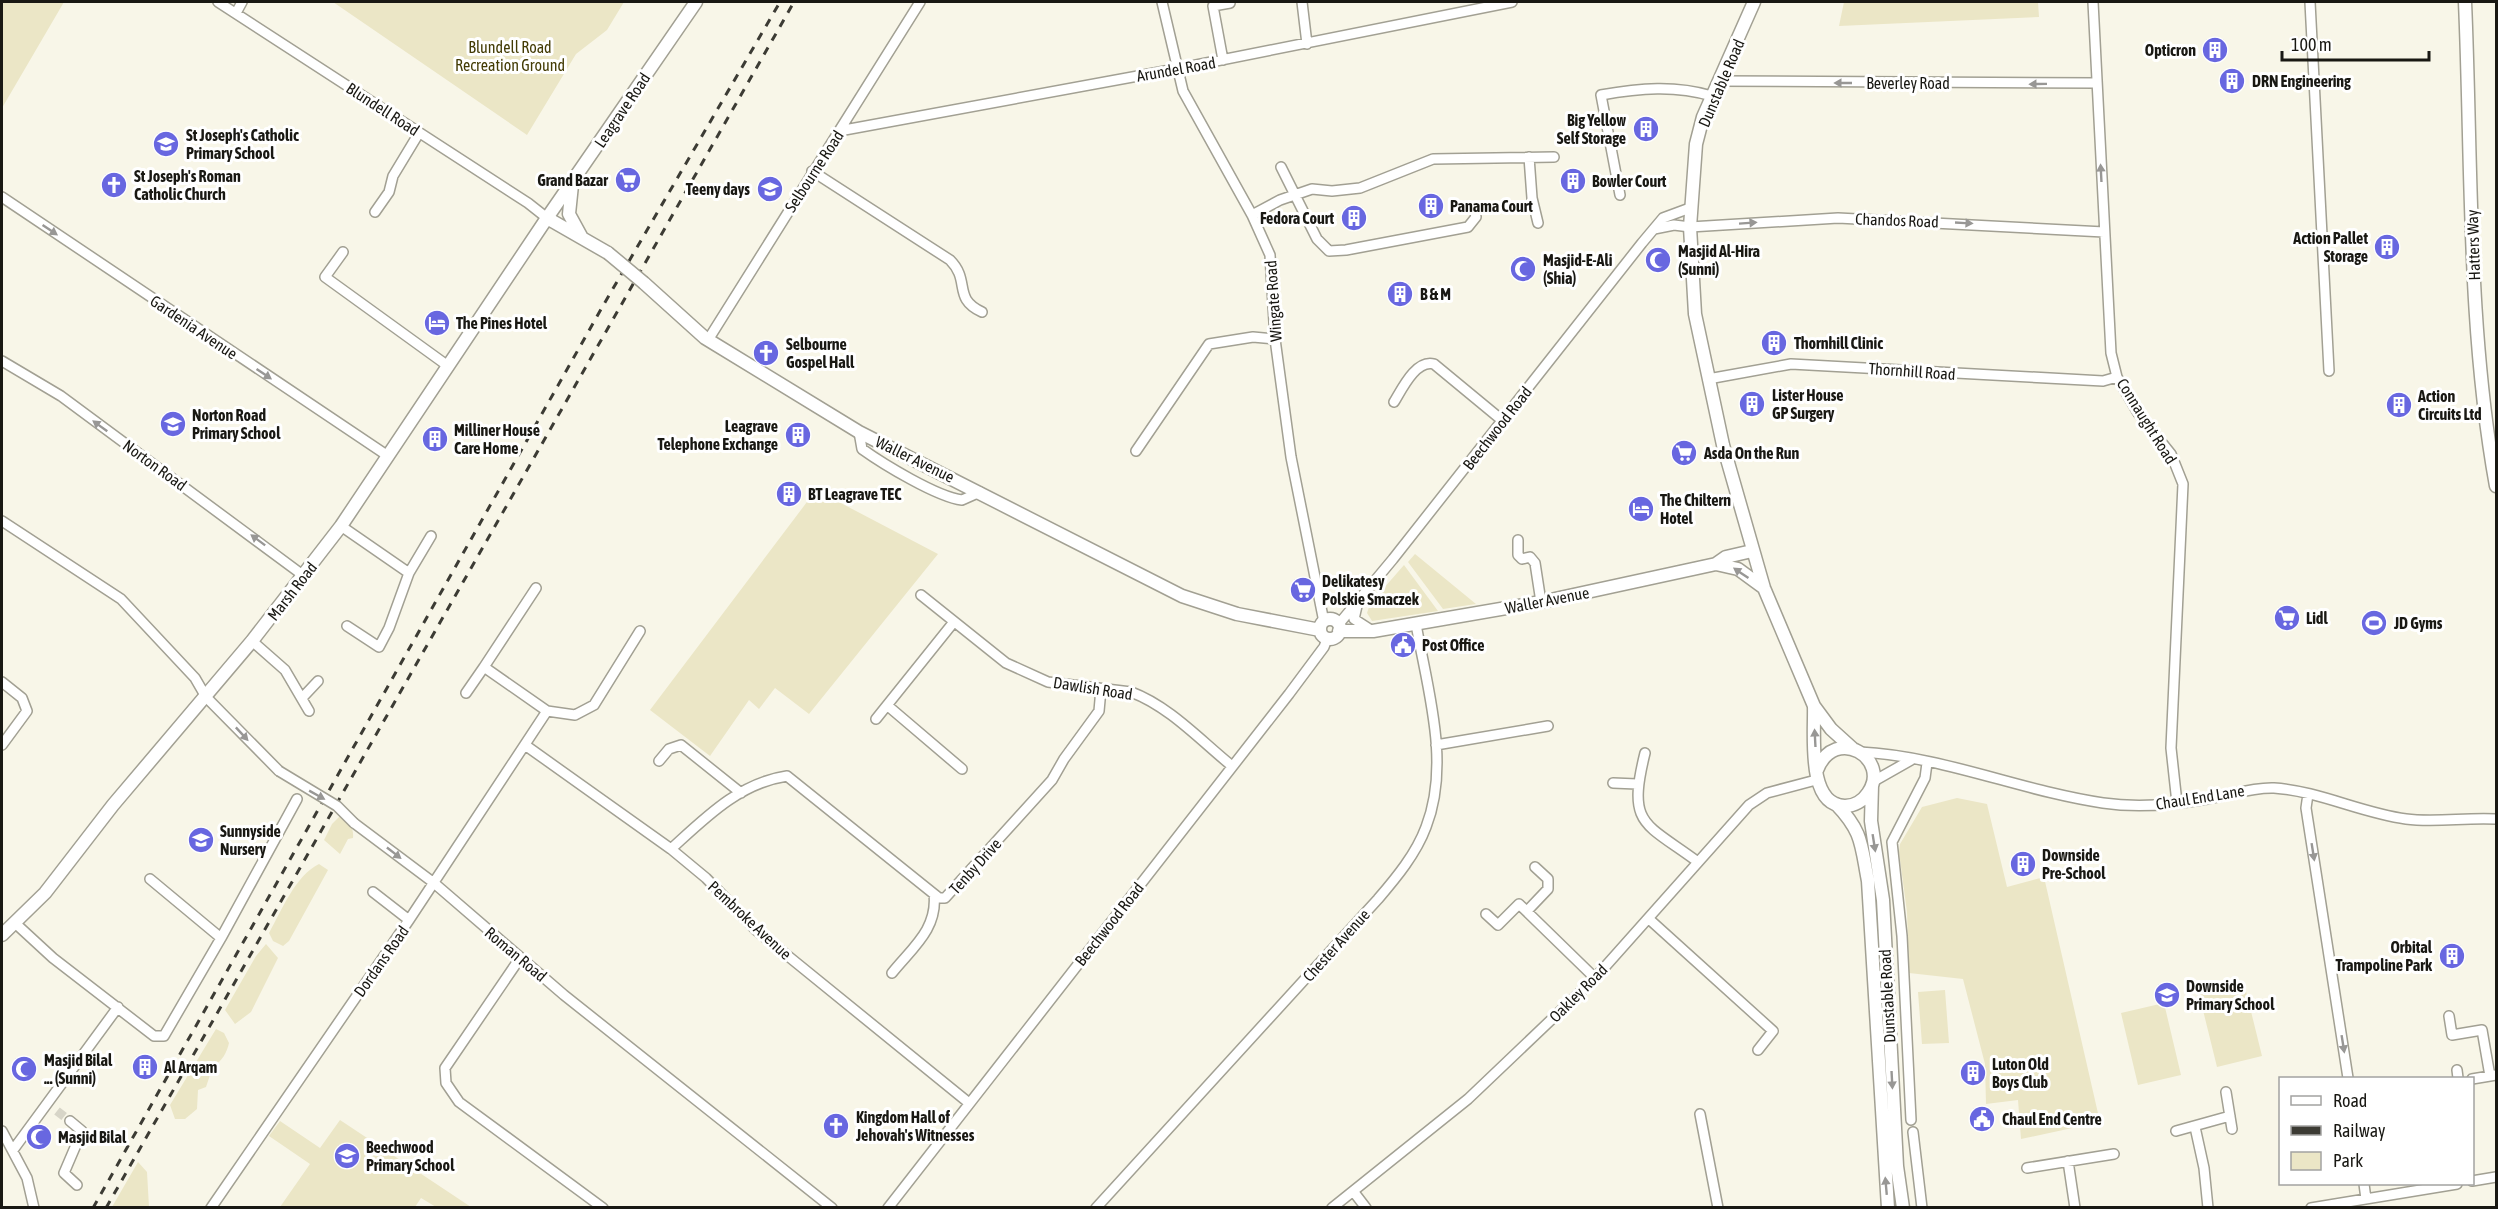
<svg xmlns="http://www.w3.org/2000/svg" width="2498" height="1209" viewBox="0 0 2498 1209" font-family="'Asap Condensed',sans-serif">
<rect width="100%" height="100%" fill="#f8f6e8"/>
<path fill="#ebe6c6" d="M2 2H64L2 108Z
M333 2H624L607 30 576 54 527 135Z
M1844 2H2038L2039 17 1839 26Z
M816 490 938 554 809 714 775 688 759 709 749 700 710 756 650 710Z
M1415 554 1476 604 1443 609 1408 562Z
M1404 565 1438 611 1372 621 1367 613 1370 604Z
M1957 798 1987 804 2007 887 2044 877 2100 1122 2021 1139 2018 1100 1986 1104 1985 1064 1963 979 1909 973 1907 912 1899 852 1900 844 1922 807Z
M340 816C349 822 354 827 353 838L348 839 340 854 324 840 332 824Z
M319 864 328 870 289 941 283 946 273 941 269 933C282 910 295 876 319 864Z
M266 944 278 958 251 1012 235 1024 225 1010 256 956Z
M2244 983 2262 1056 2217 1067 2199 994Z
M1945 990 1949 1043 1922 1044 1918 992Z
M2164 1003 2181 1075 2138 1085 2121 1013Z
M216 1029 224 1033 229 1043C227 1052 222 1062 213 1066L206 1087 198 1090 197 1109 185 1119H175L170 1105Z
M340 1120 471 1207H436L421 1198 415 1207H280L310 1164 269 1136 280 1121 320 1148Z
M138 1162 147 1172 149 1207H112Z"/>
<g fill="none" stroke-linecap="round" stroke-linejoin="round">
<path stroke="#d7d5c8" stroke-width="9" stroke-dasharray="9 4.5" stroke-linecap="butt" d="M57 1111 70 1121"/>
<g stroke="#a2a093" stroke-width="12">
<path id="minor" d="M218 2 528 203 547 218
M1162 2 1183 91 1252 215 1270 255 1275 339 1291 457 1324 622
M1302 2 1307 44
M2093 2 2111 353 2117 377 2138 413 2171 454 2183 484 2171 748 2177 803
M2310 2 2329 371
M236 13 242 2
M1223 60 1213 6 1230 3
M1719 81 2097 83
M839 131 1176 69 1512 2
M1529 157 1532 198 1538 223
M1281 167 1317 239 1329 251 1346 250 1468 227 1476 217 1474 207
M812 171 950 260C971 281 952 298 982 312
M1620 195 1601 95C1640 88 1675 85 1712 96
M2 197 388 456
M375 212 389 192 393 176 419 133
M1252 215 1280 200 1312 189 1332 191 1360 188 1433 159 1554 157
M1654 229 1674 225 1690 227 1838 218 2104 232
M343 252 325 277 448 366
M708 340 920 2
M2 361 61 396 304 576
M1708 379 1791 364 2103 381 2117 377
M1394 402C1402 389 1416 359 1434 364L1503 421
M859 432 862 449C883 464 937 497 962 500L980 492
M1136 451 1209 344 1253 337 1275 339
M2 521 121 599 195 678 206 697 279 771
M341 526 409 573
M1518 540V555L1522 559 1530 557 1535 563 1541 602
M921 595 1006 663 1048 682 1131 692C1169 706 1201 741 1232 766
M1357 606 1354 619 1371 630
M1338 625 1393 559 1642 243 1663 218 1690 208
M347 626 379 647 389 628 409 573 431 536
M252 641 285 670 309 711
M484 667 536 588
M2 682 22 698 27 711 2 745
M466 693 484 667 547 711 575 715 594 705 640 631
M302 698 318 681
M888 706 962 769
M876 719 953 623
M525 745 671 849 706 878 756 930 969 1103
M1436 745 1548 726
M1860 752C1943 756 2021 791 2103 803 2137 808 2173 805 2207 799 2229 796 2251 787 2274 788 2319 791 2361 813 2406 819 2436 823 2466 817 2496 819
M1645 753C1627 826 1644 822 1698 862
M659 761 669 749 681 745 741 793
M1874 781 1911 760
M1613 783 1637 784
M2308 794 2306 808 2348 1078
M354 823 434 883 564 995 832 1208
M671 849C705 818 739 783 787 776L939 898H945L1052 780 1064 759 1099 711 1101 689
M150 879 221 938
M373 892 409 920
M1527 911 1548 889V879L1535 867
M1486 914 1498 925 1519 904 1595 978
M1649 919 1773 1031 1758 1050
M15 923 53 958 154 1036H164L221 938 297 799
M520 958 445 1068 446 1083 459 1102 603 1208
M892 973C912 948 938 929 934 894
M2449 1016 2452 1035 2482 1030 2490 1076
M2457 1070 2458 1078
M2472 1079 2496 1075
M2226 1092 2232 1129
M1700 1114 1718 1208
M1911 1120 1902 936 1892 842 1925 778 1927 763
M70 1121 82 1131 64 1173 77 1185
M2195 1127 2204 1168 2208 1208
M2 1131 27 1178 34 1208
M2176 1131 2230 1116
M1913 1132 1922 1208
M13 1150 118 1007
M2068 1161 2075 1208
M2027 1168 2114 1154
M2472 1181 2496 1177
M2364 1184 2366 1199
M1353 1191 1366 1208
M211 1208 409 920 547 711
M888 1208 1289 694 1324 647 1327 639
M1096 1208 1378 899C1396 878 1416 854 1426 827 1451 763 1427 688 1416 624
M1332 1208 1468 1099 1595 978 1749 805 1767 793 1816 780
M2311 1208 2457 1184"/>
</g>
<g stroke="#a2a093" stroke-width="15">
<path id="major" d="M1754 2 1703 117 1696 144 1690 227 1695 314 1723 445 1764 588 1814 706 1831 729 1852 748
M2465 2C2472 163 2467 326 2496 486
M572 185 569 214 581 236
M547 218 608 253
M644 283 705 338 859 432 1182 596 1237 614 1320 630
M1716 564 1738 569 1764 588
M1320 629a10 10 0 1 1 20 0a10 10 0 1 1-20 0Z
M1339 631H1373L1541 602 1716 564 1726 557 1752 551
M1814 706C1815 733 1806 806 1845 806 1854 806 1863 801 1868 793 1892 759 1835 724 1817 770
M1872 785 1871 821 1883 900 1897 1166 1903 1208
M1836 804C1863 832 1861 845 1868 881L1888 1208
M2 935 45 893 113 805 252 641 341 526 547 218 696 2"/>
</g>
<use href="#minor" stroke="#fff" stroke-width="9"/>
<use href="#major" stroke="#fff" stroke-width="12"/>
<path stroke="#3c3b34" stroke-width="3" stroke-dasharray="8 8" stroke-linecap="butt" d="M93 1208 604 304 780 2
M106 1208 794 2"/>
<g stroke="#a2a093" stroke-width="12" stroke-linecap="butt">
<path id="minor-bridge" d="M279 771 337 806 354 823"/>
</g>
<g stroke="#a2a093" stroke-width="15" stroke-linecap="butt">
<path id="major-bridge" d="M608 253 644 283"/>
</g>
<use href="#minor-bridge" stroke="#fff" stroke-width="9"/>
<use href="#major-bridge" stroke="#fff" stroke-width="12"/>
</g>
<defs><path id="oneway-solid" d="M-6-.8H1V-3.2L6.5 0L1 3.2V.8H-6Z" transform="scale(1.5)"/></defs>
<g fill="#989795">
<use href="#oneway-solid" transform="translate(1843 83) rotate(-180)"/>
<use href="#oneway-solid" transform="translate(2038 84) rotate(179)"/>
<use href="#oneway-solid" transform="translate(2101 173) rotate(-93)"/>
<use href="#oneway-solid" transform="translate(1748 223) rotate(-4)"/>
<use href="#oneway-solid" transform="translate(1964 223) rotate(3)"/>
<use href="#oneway-solid" transform="translate(50 230) rotate(34)"/>
<use href="#oneway-solid" transform="translate(264 374) rotate(34)"/>
<use href="#oneway-solid" transform="translate(100 426) rotate(-144)"/>
<use href="#oneway-solid" transform="translate(258 540) rotate(-143)"/>
<use href="#oneway-solid" transform="translate(1741 573) rotate(-146)"/>
<use href="#oneway-solid" transform="translate(242 734) rotate(47)"/>
<use href="#oneway-solid" transform="translate(1815 738) rotate(-93)"/>
<use href="#oneway-solid" transform="translate(317 795) rotate(29)"/>
<use href="#oneway-solid" transform="translate(1874 843) rotate(81)"/>
<use href="#oneway-solid" transform="translate(2313 852) rotate(81)"/>
<use href="#oneway-solid" transform="translate(394 853) rotate(38)"/>
<use href="#oneway-solid" transform="translate(2343 1044) rotate(81)"/>
<use href="#oneway-solid" transform="translate(1892 1080) rotate(87)"/>
<use href="#oneway-solid" transform="translate(1886 1186) rotate(-95)"/>
</g>
<defs>
<g id="building-disc" transform="scale(1.35)"><circle r="9.5" fill="#6867e0" stroke="#fff"/><path d="M-4-6H4V6H1V3H-1V6H-4ZM-2.5-4.3h1.7v1.8h-1.7ZM.8-4.3h1.7v1.8H.8ZM-2.5-1h1.7V.8h-1.7ZM.8-1h1.7V.8H.8Z" fill="#fff"/></g>
<g id="school-disc" transform="scale(1.35)"><circle r="9.5" fill="#6867e0" stroke="#fff"/><path d="M0-5L7-2L0 1L-7-2ZM-4 1L0 2.5L4 1V4Q0 6-4 4Z" fill="#fff"/></g>
<g id="supermarket-disc" transform="scale(1.35)"><circle r="9.5" fill="#6867e0" stroke="#fff"/><path d="M-6-5.5h2.5l.6 2H6L4.5 2H-2.5L-4.4-4H-6ZM-1.5 3.2a1.3 1.3 0 1 0 .1 0ZM3 3.2a1.3 1.3 0 1 0 .1 0Z" fill="#fff"/></g>
<g id="church-disc" transform="scale(1.35)"><circle r="9.5" fill="#6867e0" stroke="#fff"/><path d="M-1.2-6h2.4v3.5h3.3v2.4h-3.3V6h-2.4V-.1h-3.3v-2.4h3.3Z" fill="#fff"/></g>
<g id="mosque-disc" transform="scale(1.35)"><circle r="9.5" fill="#6867e0" stroke="#fff"/><path d="M3.5-4.9A6 6 0 1 0 3.5 4.9A5 5 0 1 1 3.5-4.9Z" fill="#fff"/></g>
<g id="hotel-disc" transform="scale(1.35)"><circle r="9.5" fill="#6867e0" stroke="#fff"/><path d="M-6-4.5h1.5V1H6V5H4.5V3h-9V5H-6ZM-4 0a1.8 1.8 0 1 1 3.6 0ZM.5 0V-2.5h3Q6-2.5 6 0Z" fill="#fff"/></g>
<g id="stadium-disc" transform="scale(1.35)"><circle r="9.5" fill="#6867e0" stroke="#fff"/><path d="M0-5a6.5 5 0 1 0 0 10a6.5 5 0 1 0 0-10ZM-3.5-1.8h7v3.6h-7Z" fill="#fff"/></g>
<g id="civic-disc" transform="scale(1.35)"><circle r="9.5" fill="#6867e0" stroke="#fff"/><path d="M-.6-6.5H3V-4.5H.6V-3L4-1V1h2V6H-6V1h2V-1L-.6-3ZM-1.2 2.5V6h2.4V2.5Z" fill="#fff"/></g>
</defs>
<g fill-rule="evenodd">
<use href="#building-disc" x="2215" y="50"/>
<use href="#building-disc" x="2232" y="81"/>
<use href="#building-disc" x="1646" y="129"/>
<use href="#school-disc" x="166" y="144"/>
<use href="#supermarket-disc" x="628" y="180"/>
<use href="#building-disc" x="1573" y="181"/>
<use href="#church-disc" x="114" y="185"/>
<use href="#school-disc" x="770" y="189"/>
<use href="#building-disc" x="1431" y="206"/>
<use href="#building-disc" x="1354" y="218"/>
<use href="#building-disc" x="2387" y="247"/>
<use href="#mosque-disc" x="1658" y="260"/>
<use href="#mosque-disc" x="1523" y="269"/>
<use href="#building-disc" x="1400" y="294"/>
<use href="#hotel-disc" x="437" y="323"/>
<use href="#building-disc" x="1774" y="343"/>
<use href="#church-disc" x="766" y="353"/>
<use href="#building-disc" x="1752" y="404"/>
<use href="#building-disc" x="2399" y="405"/>
<use href="#school-disc" x="173" y="424"/>
<use href="#building-disc" x="798" y="435"/>
<use href="#building-disc" x="435" y="439"/>
<use href="#supermarket-disc" x="1684" y="453"/>
<use href="#building-disc" x="789" y="494"/>
<use href="#hotel-disc" x="1641" y="509"/>
<use href="#supermarket-disc" x="1303" y="590"/>
<use href="#supermarket-disc" x="2287" y="618"/>
<use href="#stadium-disc" x="2374" y="623"/>
<use href="#civic-disc" x="1403" y="645"/>
<use href="#school-disc" x="201" y="840"/>
<use href="#building-disc" x="2023" y="864"/>
<use href="#building-disc" x="2452" y="956"/>
<use href="#school-disc" x="2167" y="995"/>
<use href="#building-disc" x="145" y="1067"/>
<use href="#mosque-disc" x="24" y="1069"/>
<use href="#building-disc" x="1973" y="1073"/>
<use href="#civic-disc" x="1982" y="1119"/>
<use href="#church-disc" x="836" y="1126"/>
<use href="#mosque-disc" x="39" y="1137"/>
<use href="#school-disc" x="347" y="1156"/>
</g>
<g text-anchor="middle" stroke-width="6" stroke-linejoin="round" paint-order="stroke">
<g font-size="16" fill="#433b04" stroke="#fff">
<text x="510" y="53">Blundell Road<tspan x="510" dy="18">Recreation Ground</tspan></text>
</g>
<g font-size="16" font-weight="bold" fill="#191813" stroke="#fff" text-anchor="start">
<text x="2196" y="56" text-anchor="end">Opticron</text>
<text x="2252" y="87">DRN Engineering</text>
<text x="1626" y="126" text-anchor="end">Big Yellow<tspan x="1626" dy="18">Self Storage</tspan></text>
<text x="186" y="141">St Joseph's Catholic<tspan x="186" dy="18">Primary School</tspan></text>
<text x="134" y="182">St Joseph's Roman<tspan x="134" dy="18">Catholic Church</tspan></text>
<text x="608" y="186" text-anchor="end">Grand Bazar</text>
<text x="1592" y="187">Bowler Court</text>
<text x="750" y="195" text-anchor="end">Teeny days</text>
<text x="1450" y="212">Panama Court</text>
<text x="1334" y="224" text-anchor="end">Fedora Court</text>
<text x="2368" y="244" text-anchor="end">Action Pallet<tspan x="2368" dy="18">Storage</tspan></text>
<text x="1678" y="257">Masjid Al-Hira<tspan x="1678" dy="18">(Sunni)</tspan></text>
<text x="1543" y="266">Masjid-E-Ali<tspan x="1543" dy="18">(Shia)</tspan></text>
<text x="1420" y="300">B &amp; M</text>
<text x="456" y="329">The Pines Hotel</text>
<text x="1794" y="349">Thornhill Clinic</text>
<text x="786" y="350">Selbourne<tspan x="786" dy="18">Gospel Hall</tspan></text>
<text x="1772" y="401">Lister House<tspan x="1772" dy="18">GP Surgery</tspan></text>
<text x="2418" y="402">Action<tspan x="2418" dy="18">Circuits Ltd</tspan></text>
<text x="192" y="421">Norton Road<tspan x="192" dy="18">Primary School</tspan></text>
<text x="778" y="432" text-anchor="end">Leagrave<tspan x="778" dy="18">Telephone Exchange</tspan></text>
<text x="454" y="436">Milliner House<tspan x="454" dy="18">Care Home</tspan></text>
<text x="1704" y="459">Asda On the Run</text>
<text x="808" y="500">BT Leagrave TEC</text>
<text x="1660" y="506">The Chiltern<tspan x="1660" dy="18">Hotel</tspan></text>
<text x="1322" y="587">Delikatesy<tspan x="1322" dy="18">Polskie Smaczek</tspan></text>
<text x="2306" y="624">Lidl</text>
<text x="2394" y="629">JD Gyms</text>
<text x="1422" y="651">Post Office</text>
<text x="220" y="837">Sunnyside<tspan x="220" dy="18">Nursery</tspan></text>
<text x="2042" y="861">Downside<tspan x="2042" dy="18">Pre-School</tspan></text>
<text x="2432" y="953" text-anchor="end">Orbital<tspan x="2432" dy="18">Trampoline Park</tspan></text>
<text x="2186" y="992">Downside<tspan x="2186" dy="18">Primary School</tspan></text>
<text x="44" y="1066">Masjid Bilal<tspan x="44" dy="18">... (Sunni)</tspan></text>
<text x="1992" y="1070">Luton Old<tspan x="1992" dy="18">Boys Club</tspan></text>
<text x="164" y="1073">Al Arqam</text>
<text x="856" y="1123">Kingdom Hall of<tspan x="856" dy="18">Jehovah's Witnesses</tspan></text>
<text x="2002" y="1125">Chaul End Centre</text>
<text x="58" y="1143">Masjid Bilal</text>
<text x="366" y="1153">Beechwood<tspan x="366" dy="18">Primary School</tspan></text>
</g>
<g font-size="16" fill="#191813" stroke="#fff">
<text transform="translate(1176 69) rotate(-10)" y="6">Arundel Road</text>
<text transform="translate(1721 83) rotate(-67)" y="6">Dunstable Road</text>
<text x="1908" y="89">Beverley Road</text>
<text transform="translate(383 109) rotate(33)" y="6">Blundell Road</text>
<text transform="translate(622 110) rotate(-56)" y="6">Leagrave Road</text>
<text transform="translate(814 171) rotate(-57)" y="6">Selbourne Road</text>
<text transform="translate(1897 220) rotate(2)" y="6">Chandos Road</text>
<text transform="translate(2473 245) rotate(-92)" y="6">Hatters Way</text>
<text transform="translate(1273 301) rotate(-94)" y="6">Wingate Road</text>
<text transform="translate(194 327) rotate(34)" y="6">Gardenia Avenue</text>
<text transform="translate(1912 371) rotate(4)" y="6">Thornhill Road</text>
<text transform="translate(2147 421) rotate(58)" y="6">Connaught Road</text>
<text transform="translate(1497 428) rotate(-52)" y="6">Beechwood Road</text>
<text transform="translate(915 459) rotate(26)" y="6">Waller Avenue</text>
<text transform="translate(155 465) rotate(36)" y="6">Norton Road</text>
<text transform="translate(292 591) rotate(-52)" y="6">Marsh Road</text>
<text transform="translate(1547 600) rotate(-11)" y="6">Waller Avenue</text>
<text transform="translate(1093 688) rotate(9)" y="6">Dawlish Road</text>
<text transform="translate(2200 797) rotate(-9)" y="6">Chaul End Lane</text>
<text transform="translate(975 866) rotate(-48)" y="6">Tenby Drive</text>
<text transform="translate(750 920) rotate(43)" y="6">Pembroke Avenue</text>
<text transform="translate(1109 924) rotate(-52)" y="6">Beechwood Road</text>
<text transform="translate(1336 945) rotate(-48)" y="6">Chester Avenue</text>
<text transform="translate(516 954) rotate(40)" y="6">Roman Road</text>
<text transform="translate(381 961) rotate(-55)" y="6">Dordans Road</text>
<text transform="translate(1578 993) rotate(-45)" y="6">Oakley Road</text>
<text transform="translate(1887 996) rotate(-93)" y="6">Dunstable Road</text>
</g>
</g>
<rect width="2498" height="1209" fill="none" stroke="#191813" stroke-width="6"/>
<rect x="2279" y="1077" width="195" height="108" fill="#ffffff" stroke="#a3a3a1" stroke-width="1.5"/>
<rect x="2291" y="1096" width="30" height="9" fill="#ffffff" stroke="#a3a3a1" stroke-width="1.5"/>
<text x="2333" y="1107" font-size="18" fill="#191813">Road</text>
<rect x="2291" y="1126" width="30" height="9" fill="#3c3b34" stroke="#a3a3a1" stroke-width="1.5"/>
<text x="2333" y="1137" font-size="18" fill="#191813">Railway</text>
<rect x="2291" y="1152" width="30" height="18" fill="#ebe6c6" stroke="#a3a3a1" stroke-width="1.5"/>
<text x="2333" y="1167" font-size="18" fill="#191813">Park</text>
<path d="M2282 51v9h147v-9" fill="none" stroke="#191813" stroke-width="3"/>
<text x="2291" y="51" font-size="18" fill="#191813" stroke="#ffffff" stroke-width="4.5" paint-order="stroke">100 m</text>
</svg>
